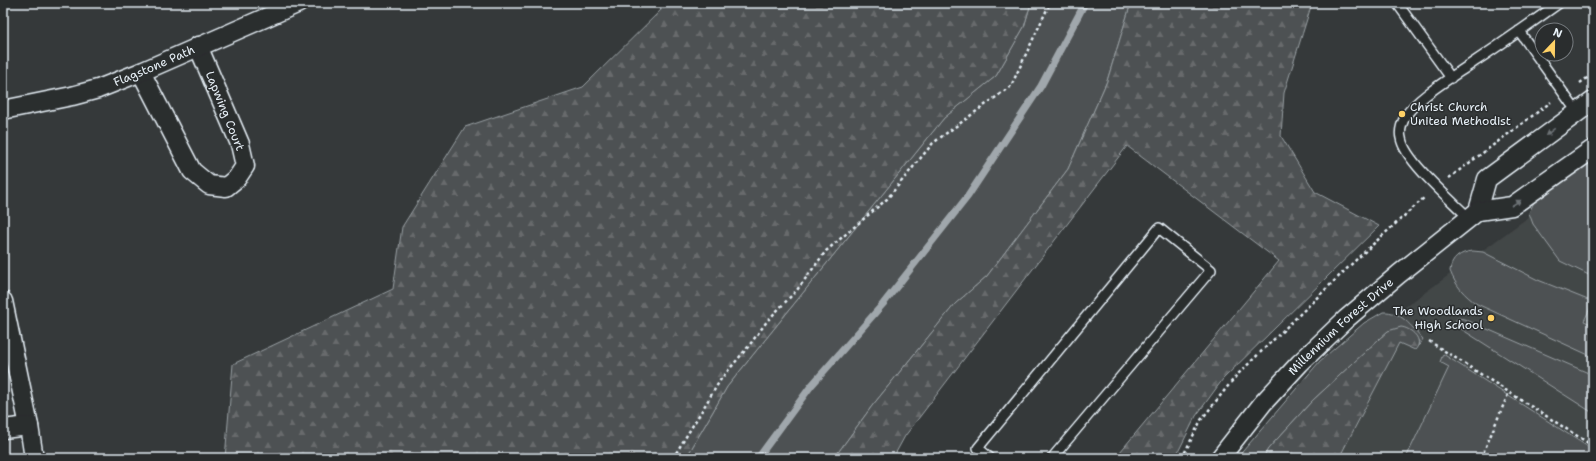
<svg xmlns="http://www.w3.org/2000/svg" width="1596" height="461" viewBox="0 0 1596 461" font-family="'Shantell Sans',sans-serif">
<defs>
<pattern id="forest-firs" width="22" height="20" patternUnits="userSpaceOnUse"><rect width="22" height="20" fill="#4d5152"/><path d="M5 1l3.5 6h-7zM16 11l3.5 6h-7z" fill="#676a6c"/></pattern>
</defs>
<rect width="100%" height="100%" fill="#35393a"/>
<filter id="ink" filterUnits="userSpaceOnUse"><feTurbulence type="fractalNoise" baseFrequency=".025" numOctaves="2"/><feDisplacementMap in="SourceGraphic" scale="8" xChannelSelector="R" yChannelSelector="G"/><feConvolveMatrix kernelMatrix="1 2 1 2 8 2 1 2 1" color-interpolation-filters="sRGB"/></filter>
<g filter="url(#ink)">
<path fill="#424647" d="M1593 170V458H1248L1368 334Z"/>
<path fill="#4d5152" stroke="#9aa1a5" d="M1031 3H1131L1107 81 1068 169 987 276 955 304 872 406 834 458H686L727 387 944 118 996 76 1024 27Z
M1593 161V252L1588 264 1593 267V277L1560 261 1533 224 1529 213 1534 202Z
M1473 251 1483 252 1538 280 1593 302 1584 321 1593 325V357L1477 304C1464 295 1456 286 1450 271 1451 259 1460 252 1473 251Z
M1383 312C1401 311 1411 326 1423 339L1418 347 1419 341 1388 331 1312 401 1268 449 1263 458H1237L1320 361 1364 323Z
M1458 318 1464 319 1593 375V413L1455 325V321Z
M1443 354 1593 450V458H1406L1449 367 1440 362Z"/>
<path fill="url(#forest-firs)" stroke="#9aa1a5" d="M668 3H1031L1024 27 996 76 944 118 727 387 686 458H225L233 364 393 289 402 227 465 127 583 87Z
M1131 3H1312L1284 93 1281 136 1315 192 1379 226 1223 379 1196 416 1175 458H1115L1279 261 1127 146 905 436 893 458H834L872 406 955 304 987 276 1068 169 1107 81Z
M1401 327C1411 328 1425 340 1415 350L1399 343 1339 458H1263L1268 449 1312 401 1379 339 1388 331Z"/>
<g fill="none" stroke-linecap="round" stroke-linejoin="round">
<path stroke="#a0a7ac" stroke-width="7" d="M758 458 811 386 883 304 968 196 1041 86 1085 3"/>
<g stroke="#e8f1f8" stroke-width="12">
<path id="lane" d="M1397 3 1451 78
M1519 31 1577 112
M1469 218C1452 201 1404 160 1401 138 1399 131 1402 123 1405 117 1417 97 1454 76 1474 62 1503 43 1531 23 1559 3
M990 458 978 448 1159 228 1211 270 1052 458"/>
</g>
<g stroke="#e8f1f8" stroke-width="21">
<g id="street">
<path d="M141 72 192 171 209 185 226 187 237 178 245 166 240 144 198 46"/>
<path id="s1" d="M3 110 72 96 98 89 141 72 299 3"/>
<path d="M1478 211 1487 179 1593 101"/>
<path d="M3 301 29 426 34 458"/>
<path d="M3 429 29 426"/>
<path id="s2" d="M1220 458 1263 403 1300 363 1346 319 1399 274 1478 211 1512 206 1593 149"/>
</g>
</g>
<path stroke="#e8f1f8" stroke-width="2.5" stroke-dasharray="3 3" stroke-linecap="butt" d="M1580 83 1593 74
M1449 178 1551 102
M1429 341 1593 446
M673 458 721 379 748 347 768 320 797 290 826 251 887 199 933 143 1011 86 1050 3
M1182 458 1201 420 1236 376 1360 256 1425 197
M1481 458 1509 392"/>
<use href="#lane" stroke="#2a2d2e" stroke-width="9"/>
<use href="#street" stroke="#2a2d2e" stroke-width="18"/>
</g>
<defs><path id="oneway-solid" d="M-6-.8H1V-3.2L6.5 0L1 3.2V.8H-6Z"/></defs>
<g fill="#6c7275">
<use href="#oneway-solid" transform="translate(1550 132) rotate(143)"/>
<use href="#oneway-solid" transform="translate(1516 203) rotate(-31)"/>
</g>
</g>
<g fill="#ffd166" stroke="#2a2d2e" stroke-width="1.5">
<circle cx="1402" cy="114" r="4"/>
<circle cx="1491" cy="318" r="4"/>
</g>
<g text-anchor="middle" stroke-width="3" stroke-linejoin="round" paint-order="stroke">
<g font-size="12" fill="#e8f1f8" stroke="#2a2d2e">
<text dy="4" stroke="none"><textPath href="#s1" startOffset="158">Flagstone Path</textPath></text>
<text transform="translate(225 111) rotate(68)" y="4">Lapwing Court</text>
<text dy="4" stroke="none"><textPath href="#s2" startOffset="179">Millennium Forest Drive</textPath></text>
</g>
<g font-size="12" fill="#e8f1f8" stroke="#2a2d2e" text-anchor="start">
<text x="1410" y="111">Christ Church<tspan x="1410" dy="14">United Methodist</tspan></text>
<text x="1483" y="315" text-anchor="end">The Woodlands<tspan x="1483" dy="14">High School</tspan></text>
</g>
</g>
<rect width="1596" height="461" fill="none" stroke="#2a2d2e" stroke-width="16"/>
<rect x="8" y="8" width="1580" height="445" fill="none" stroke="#e8f1f8" stroke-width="1.5" filter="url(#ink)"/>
<g transform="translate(1554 42) rotate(22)"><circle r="19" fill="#2a2d2e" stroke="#767b7f"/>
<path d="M0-3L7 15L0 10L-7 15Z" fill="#ffd166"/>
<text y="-6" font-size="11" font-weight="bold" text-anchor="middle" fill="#e8f1f8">N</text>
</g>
</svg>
